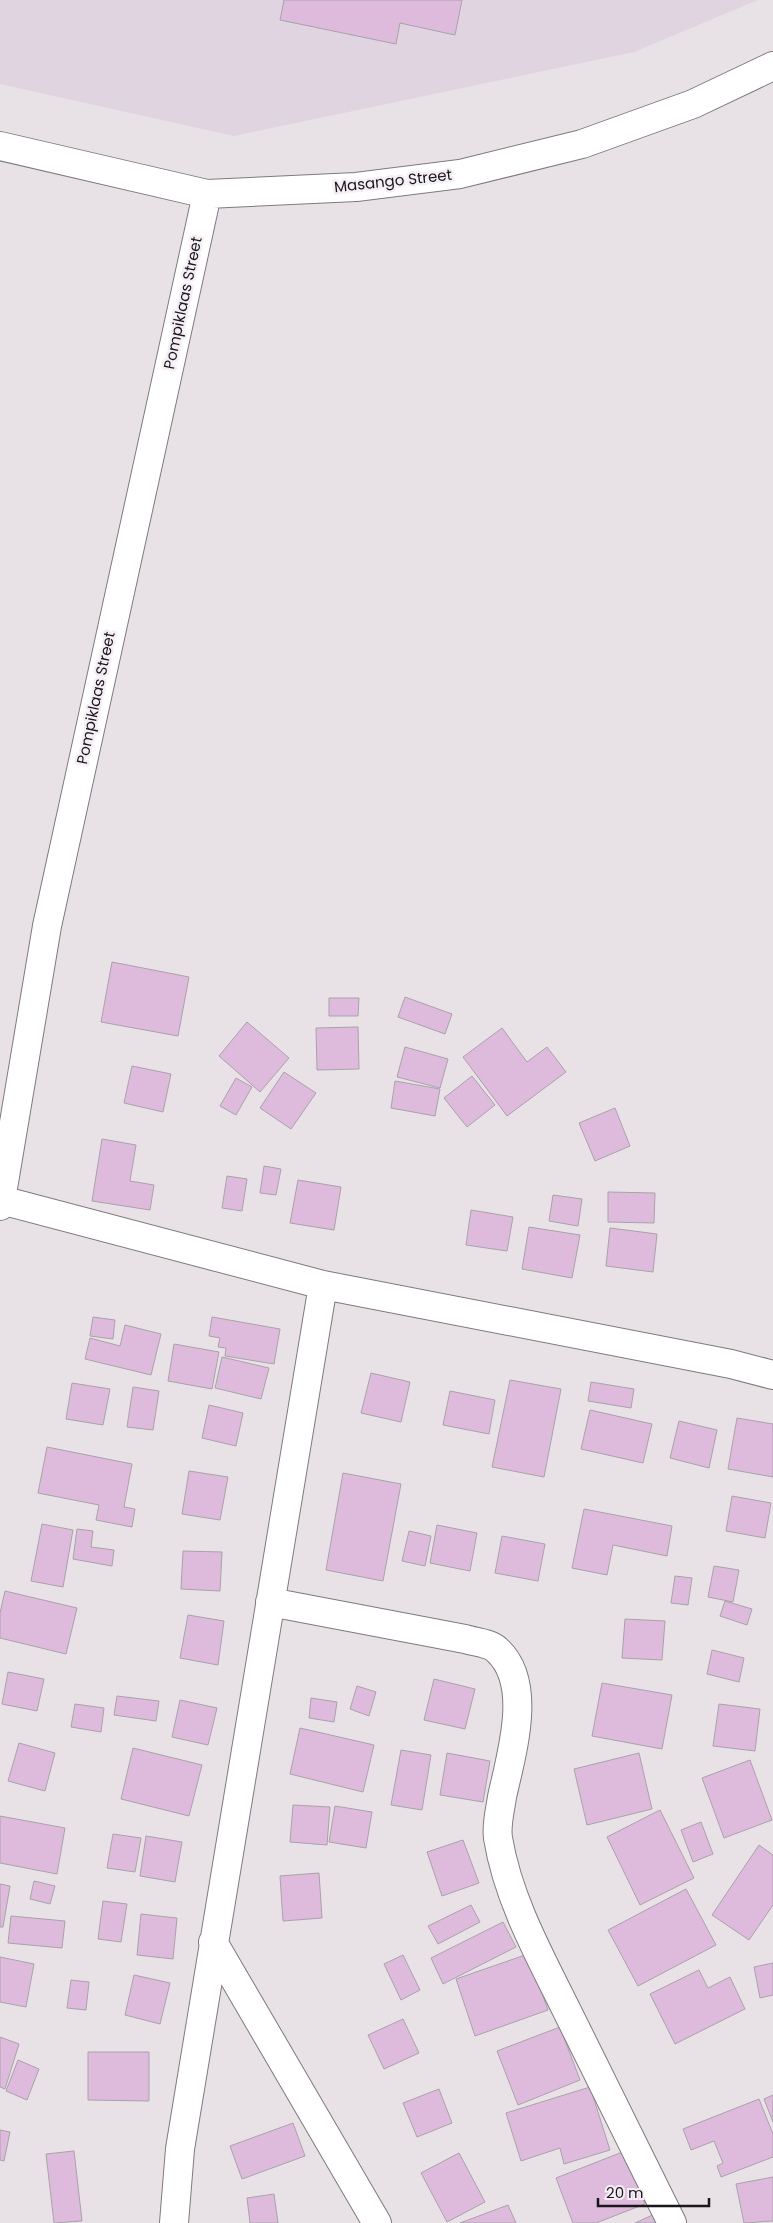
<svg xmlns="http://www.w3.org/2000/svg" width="773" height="2223" viewBox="0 0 773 2223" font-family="Poppins,sans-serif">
<rect width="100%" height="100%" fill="#e8e2e7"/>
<path fill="#dfd4df" d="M0 0H758L634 52 234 136 0 84Z"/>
<path fill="#debbdd" stroke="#a8a3a8" d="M284 0H462L455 35 400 23 396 44 280 20Z
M112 962 189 977 178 1036 101 1022Z
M405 997 452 1014 445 1034 398 1017Z
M329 998H359L358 1016H329Z
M247 1022 289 1058 260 1092 219 1056Z
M358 1027 359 1069 317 1070 316 1028Z
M502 1028 527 1062 547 1047 566 1072 507 1116 463 1057Z
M405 1047 448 1059 440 1088 397 1077Z
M132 1066 171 1074 163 1112 124 1103Z
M284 1072 316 1093 291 1129 260 1108Z
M472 1076 495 1105 467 1127 444 1098Z
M236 1078 252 1087 236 1115 220 1106Z
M395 1081 440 1089 435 1116 391 1108Z
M615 1108 630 1146 595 1161 579 1123Z
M102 1139 136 1145 130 1181 154 1185 150 1210 92 1201Z
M264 1166 281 1169 276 1195 260 1193Z
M227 1176 247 1179 242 1211 222 1208Z
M298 1180 341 1187 334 1230 290 1223Z
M608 1192 655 1193 654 1223 608 1222Z
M553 1195 582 1199 578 1226 549 1221Z
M471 1210 513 1217 507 1251 466 1245Z
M529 1227 580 1235 572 1278 522 1269Z
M610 1228 657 1234 653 1272 606 1266Z
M93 1317 115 1320 113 1339 90 1336Z
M212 1317 280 1329 274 1364 225 1356 226 1348 218 1347 220 1338 209 1336Z
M125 1325 161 1334 151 1375 85 1359 90 1338 120 1346Z
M174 1344 219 1352 212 1389 168 1381Z
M222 1357 269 1368 261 1399 215 1388Z
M371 1373 410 1382 401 1422 361 1413Z
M510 1380 561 1389 544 1477 492 1467Z
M591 1382 634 1389 631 1408 588 1401Z
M72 1383 110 1389 103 1425 66 1419Z
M133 1387 159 1391 153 1430 127 1427Z
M450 1391 495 1400 489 1434 443 1425Z
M209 1405 243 1413 236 1446 202 1438Z
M590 1410 652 1424 643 1463 581 1449Z
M737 1418 773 1424V1477L728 1469Z
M679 1421 717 1430 709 1468 670 1458Z
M47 1447 132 1464 124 1507 135 1509 132 1527 96 1520 99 1505 38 1493Z
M189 1471 228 1477 220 1520 182 1514Z
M343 1473 401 1484 383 1581 326 1570Z
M732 1496 771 1503 765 1538 726 1531Z
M584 1509 672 1526 667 1556 613 1545 607 1575 572 1568Z
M42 1524 73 1530 63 1587 31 1581Z
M437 1525 477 1533 470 1571 430 1563Z
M77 1529 93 1531 91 1547 114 1550 112 1566 73 1559Z
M409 1531 431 1536 425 1566 402 1561Z
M502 1536 545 1544 538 1581 495 1573Z
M183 1551 222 1552 220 1591 181 1589Z
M714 1566 739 1570 733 1602 708 1597Z
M675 1576 692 1578 688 1605 671 1603Z
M5 1591 77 1608 66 1654 0 1638V1613Z
M725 1601 752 1609 747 1625 720 1616Z
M188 1615 224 1621 218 1665 180 1658Z
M625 1619 665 1621 662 1660 622 1658Z
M712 1650 744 1658 739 1682 707 1674Z
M8 1672 44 1679 37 1711 2 1704Z
M434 1679 475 1689 465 1729 424 1720Z
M602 1683 672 1695 662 1749 592 1736Z
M357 1686 376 1692 369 1716 350 1709Z
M117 1696 159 1701 156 1721 114 1715Z
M311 1698 337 1702 334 1722 309 1718Z
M180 1700 217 1708 208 1745 172 1737Z
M75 1704 104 1708 101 1732 71 1727Z
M719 1704 760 1709 755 1751 713 1746Z
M300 1728 374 1745 363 1792 290 1774Z
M19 1743 55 1753 45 1791 8 1781Z
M133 1748 202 1765 189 1816 121 1799Z
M401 1750 431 1755 422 1810 391 1805Z
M447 1753 490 1761 483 1802 440 1795Z
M639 1753 652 1809 587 1825 574 1769Z
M750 1760 772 1820 724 1838 702 1778Z
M293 1805 330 1807 327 1845 290 1842Z
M335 1806 372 1812 366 1848 329 1842Z
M660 1810 694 1878 640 1905 607 1837Z
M0 1816 65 1828 57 1874 0 1863Z
M701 1822 713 1854 693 1862 681 1830Z
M113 1834 141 1838 135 1872 107 1868Z
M146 1836 182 1842 175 1882 140 1876Z
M463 1840 479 1883 442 1896 427 1852Z
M759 1845 773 1855V1905L749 1940 712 1915Z
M319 1873 322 1918 283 1921 280 1876Z
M34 1881 55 1886 50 1904 30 1899Z
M0 1884 10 1886 3 1927H0Z
M686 1889 716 1945 638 1986 608 1930Z
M103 1901 127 1904 121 1942 98 1939Z
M471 1905 480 1922 438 1944 428 1926Z
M141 1914 177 1918 173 1959 137 1955Z
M11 1916 65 1921 62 1948 8 1943Z
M503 1922 516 1947 443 1984 431 1958Z
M528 1954 548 2010 475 2036 456 1979Z
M403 1955 420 1990 401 2000 384 1964Z
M0 1957 34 1964 26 2007 0 2002Z
M773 1963V1995L760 1998 754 1967Z
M699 1970 708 1988 730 1977 745 2009 675 2044 650 1994Z
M134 1975 170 1983 160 2024 125 2015Z
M71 1980 89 1982 86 2010 67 2008Z
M403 2019 419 2053 384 2069 368 2035Z
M560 2027 580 2080 518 2105 497 2051Z
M0 2037 19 2044 5 2089 0 2087Z
M88 2052H149V2101L88 2100Z
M18 2060 39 2069 27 2100 6 2091Z
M590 2087 610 2150 564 2164 560 2148 521 2161 506 2113Z
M439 2089 452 2123 417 2137 403 2103Z
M773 2095V2122L764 2099Z
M759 2099 773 2134V2157L721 2177 717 2166 723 2163 714 2141 691 2150 683 2129Z
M293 2123 305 2156 242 2179 230 2146Z
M0 2130 10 2132 4 2161 0 2160Z
M74 2151 82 2221 54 2223 46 2154Z
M625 2151 645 2204 596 2223H573L556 2178Z
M459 2153 485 2202 447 2222 421 2173Z
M773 2177V2221L744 2223 736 2184Z
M274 2194 278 2223H250L247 2198Z
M508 2205 516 2223H460Z
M672 2206 680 2223H635Z"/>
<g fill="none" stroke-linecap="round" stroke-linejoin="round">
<g stroke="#7f7a7f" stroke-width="30">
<path id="minor" d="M0 146 207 194 356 187 460 174 582 144 693 104 773 66
M1 1200 323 1285 731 1364 773 1375
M0 1206 47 926 207 194
M270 1602 465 1639C474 1642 490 1643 497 1650 534 1683 511 1755 502 1797 500 1811 496 1825 498 1838 508 1900 541 1958 568 2013 603 2083 638 2153 672 2223
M213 1942 377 2223
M174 2223 180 2149 323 1285"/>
</g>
<use href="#minor" stroke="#fff" stroke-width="28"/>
</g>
<g text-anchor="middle" stroke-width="5" stroke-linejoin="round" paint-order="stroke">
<g font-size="15" fill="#191719" stroke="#f5eff5">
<text transform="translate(393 181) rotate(-6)" y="5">Masango Street</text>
<text transform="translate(183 303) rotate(-78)" y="5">Pompiklaas Street</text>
<text transform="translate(96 698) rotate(-78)" y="5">Pompiklaas Street</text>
</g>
</g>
<path d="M598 2198v8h111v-8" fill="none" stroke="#191719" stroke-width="2.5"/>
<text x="606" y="2198" font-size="15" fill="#191719" stroke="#f5eff5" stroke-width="4" paint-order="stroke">20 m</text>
</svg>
